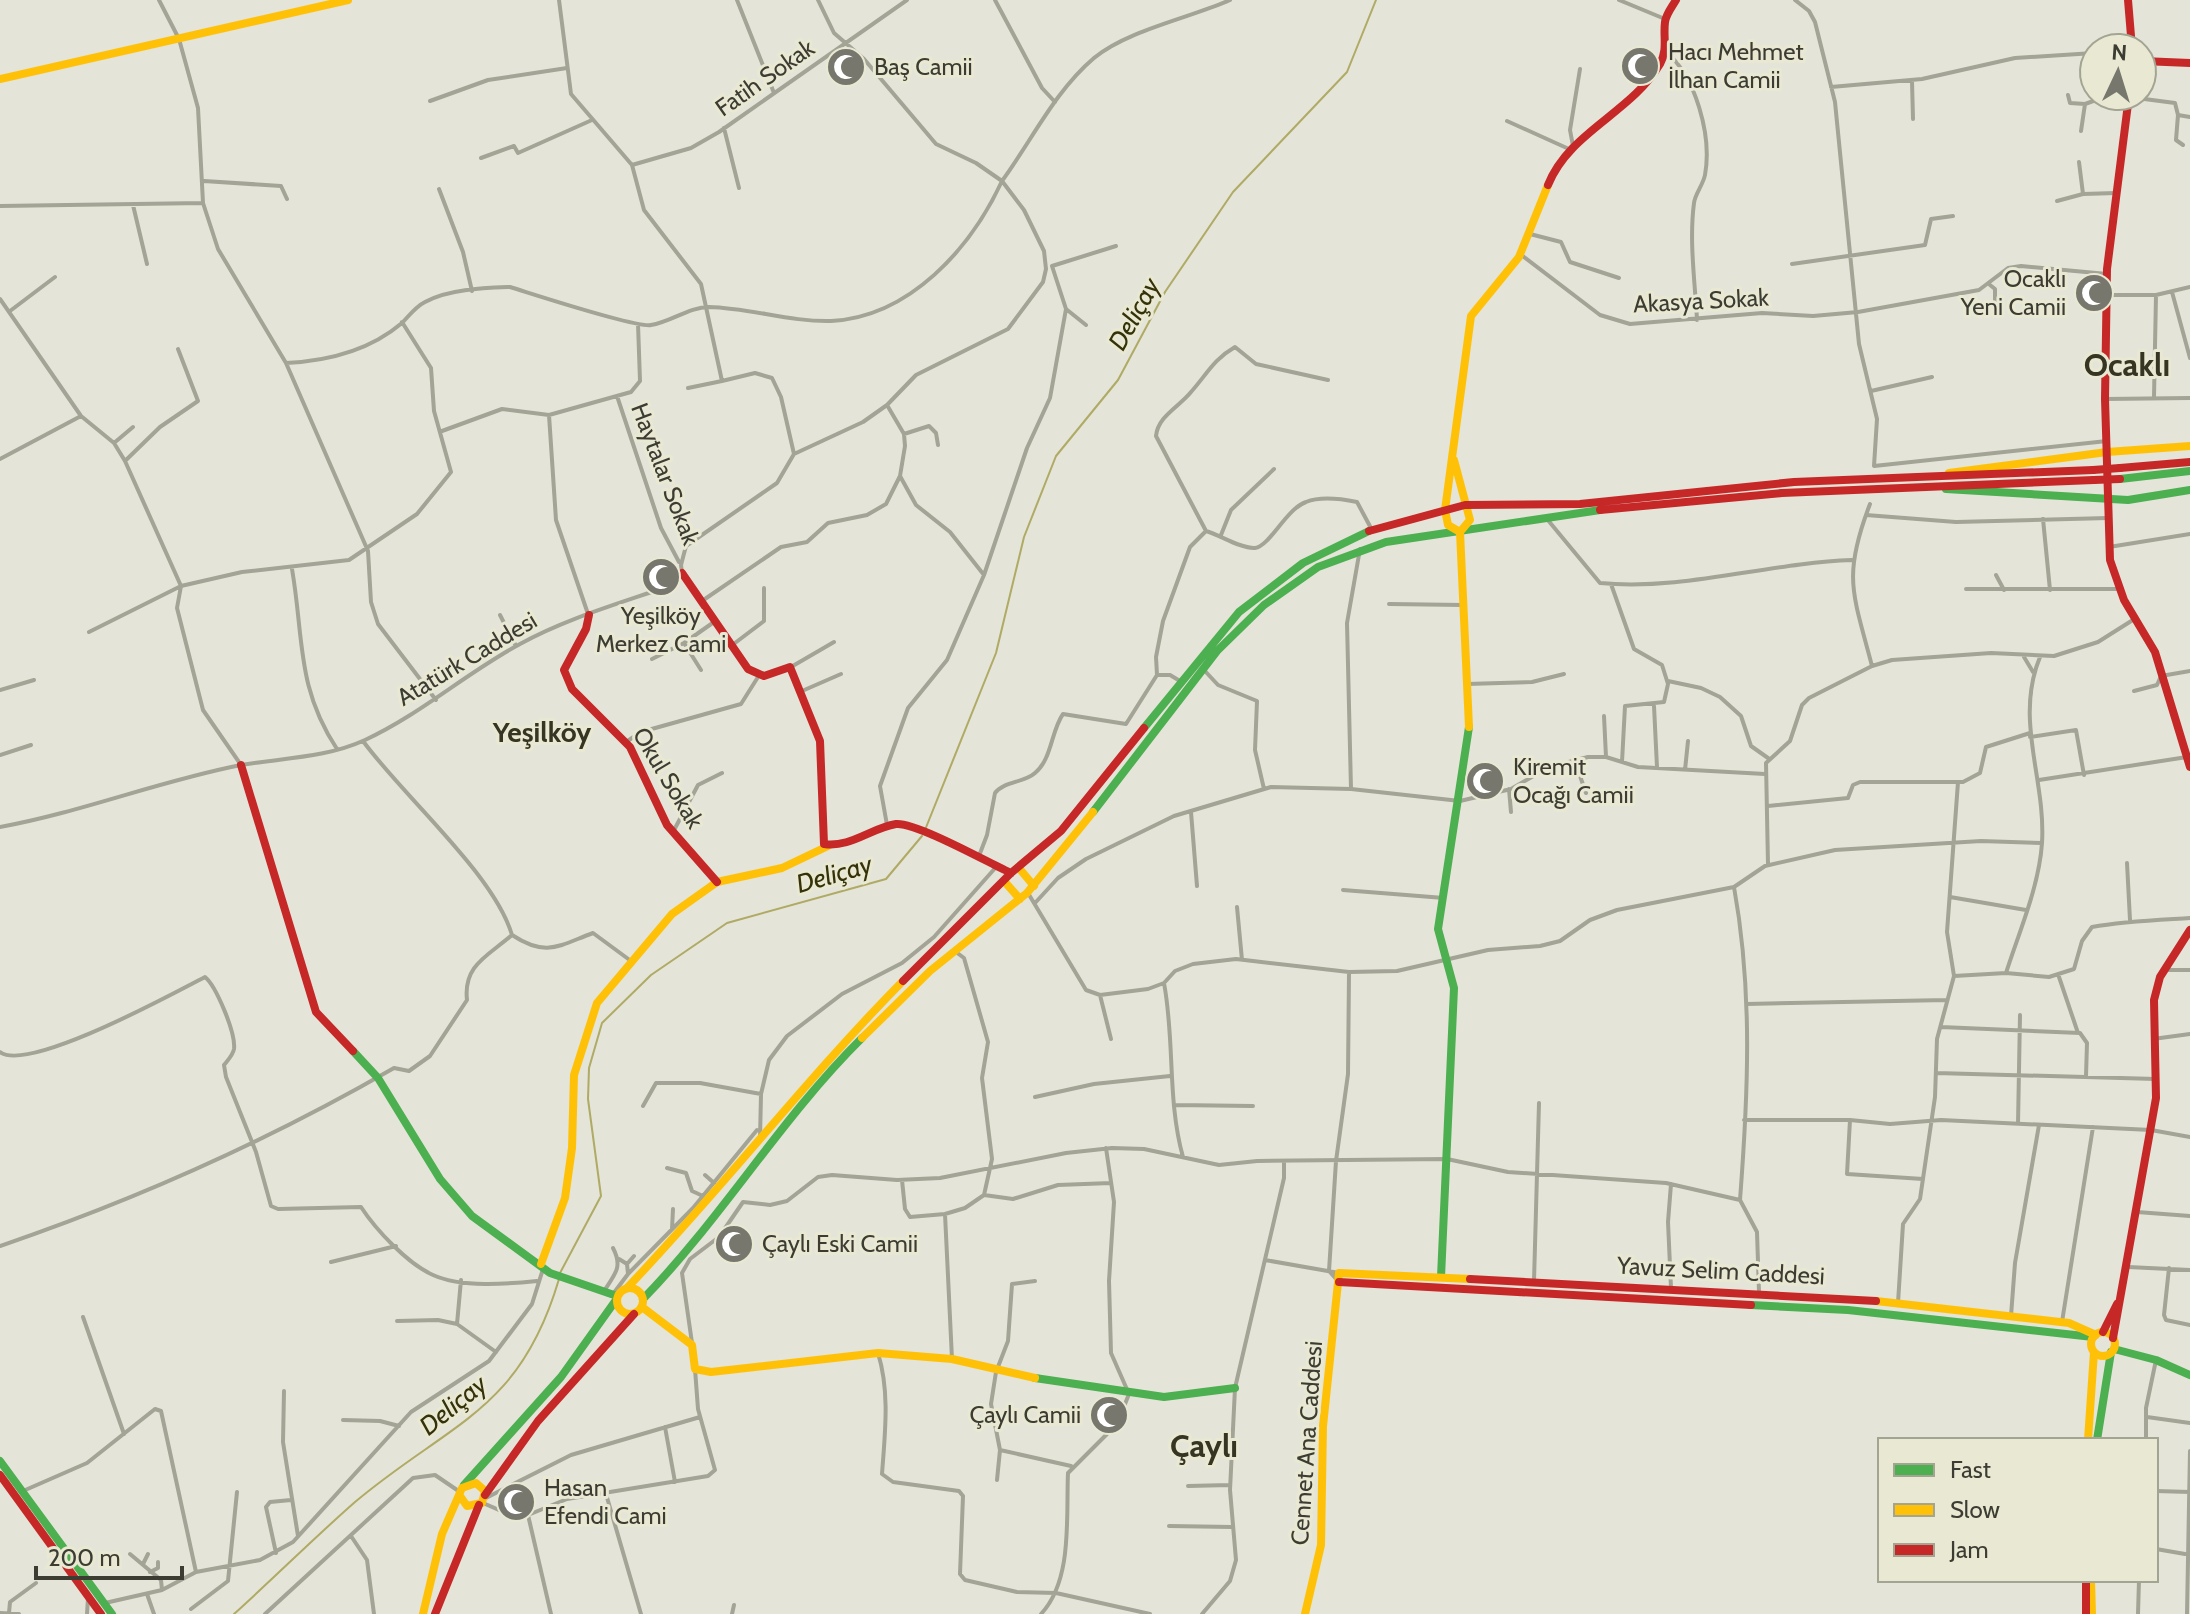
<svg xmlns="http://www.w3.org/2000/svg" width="2190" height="1614" viewBox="0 0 2190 1614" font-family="Cabin,sans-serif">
<rect width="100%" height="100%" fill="#e4e4d8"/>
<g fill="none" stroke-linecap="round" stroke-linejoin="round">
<path stroke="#afaa64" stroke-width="2" d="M925 830 996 653 1024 537 1056 456 1118 380 1165 292 1233 192 1347 72 1376 0
M560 1273 601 1196 588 1099 589 1068 602 1023 651 975 727 923 886 879 922 836
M234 1614C275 1577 314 1538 355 1502 450 1422 520 1412 559 1279"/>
<path stroke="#a3a396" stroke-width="4" d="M159 0 179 39 198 108 203 203 218 249 286 363 368 551 371 602 378 624 436 700
M559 0 571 94 632 165 644 210 701 284 722 381 755 373 772 378 781 397 794 454
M737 0 774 93
M995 0 1042 88 1055 102
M1619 0 1665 19
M1795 0 1809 11 1815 22 1835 102 1859 344 1877 419 1874 466 2107 441
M1665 51C1696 76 1712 136 1705 175 1703 185 1695 194 1694 203 1689 241 1695 282 1697 320
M1912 81 1913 119
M1831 87 1922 79 2015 58 2094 53
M2068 95 2070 103 2085 104
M2129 97 2175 103 2178 115 2176 140 2183 145
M430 101 488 80 567 68
M2178 115 2190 117
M1507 121 1569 149
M724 128 739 188
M2081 131 2085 104 2107 96
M1573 146 1570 130 1580 69
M481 158 514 146 518 153 592 120
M2079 162 2083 194
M632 165 691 148 719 132 907 0
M204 181 281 186 287 199
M439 189 463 252 472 291
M2057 201 2083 194 2116 193
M133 205 147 264
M0 206 203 203
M1530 234 1561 242 1570 262 1619 278
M1520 254 1600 315 1630 324 1762 313 1813 316 1858 312 1979 290 2008 268 2021 266 2107 274
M1792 264 1925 245 1931 219 1953 216
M1052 266 1116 246
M1990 285 1995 289V310
M2172 292 2190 358
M2106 295H2156L2190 287
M0 299 81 416 114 443 125 461 181 586 177 608 203 710 241 765
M1066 309 1086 325
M10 311 55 277
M286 363C328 361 369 351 402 323 409 316 415 307 425 302 448 289 484 288 510 287 533 294 636 328 651 325 671 322 689 307 709 307 750 308 790 322 831 321 910 317 971 248 1002 181L976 163 936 144 864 59 834 33 818 0
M1328 380 1256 364 1235 347C1214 359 1207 374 1191 392 1179 407 1158 416 1156 436L1206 531C1220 535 1241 549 1255 548 1270 546 1286 509 1306 502 1321 496 1342 499 1357 502L1372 530
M688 388 722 381
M1871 391 1932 377
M617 396 661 528 679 562
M2154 397 2156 295
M2105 399 2190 398
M549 415 556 520 588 614
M442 431 502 409 549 415 631 392 640 381 638 324
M904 434 929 426 936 433 938 445
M114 443 133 427
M0 459 81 416
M125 461 160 427 198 401 178 349
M900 476 916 505 950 532 984 575
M1870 504C1842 577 1853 593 1872 666
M1866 515 1956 522 2108 518
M1547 519 1600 583C1684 591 1768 563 1852 560
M2043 519 2050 590
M1221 535 1231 510 1274 469
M2109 547 2190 534
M292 569C304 638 296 687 337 749
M1996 575 2004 590
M1611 584 1634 649 1662 665 1668 684 1664 702 1625 706 1622 762
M1966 589H2120
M702 601 781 547 807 542 828 523 867 515 886 504 900 476 905 446 904 434 887 405
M1389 604 1463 605
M500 615 516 646
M89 632 181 586 242 572 349 560 417 514 451 472 434 411 431 368 402 322
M684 643 701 670
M731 646 764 621V588
M2024 657 2033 672
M652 659 684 643 714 622
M791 667 834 642
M1204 670 1218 685 1257 701 1255 750 1264 789
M1180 681 1170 675H1157L1156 657 1163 621 1190 547 1206 531
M1668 681 1701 688 1720 697 1741 716 1751 746 1768 758
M1467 684 1532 682 1564 674
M0 690 34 680
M802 691 841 674
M2134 691 2157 685 2161 676 2190 671
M1654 706 1657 767
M1604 716 1606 757
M2030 737 2076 730 2084 775
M363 741C403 796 494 874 512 935 547 958 560 945 593 933L631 961
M626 742 641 732 741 704 758 677
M0 755 31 745
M1574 759 1586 793
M1685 770 1688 741
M2039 780 2187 757
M1351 789 1347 623 1360 549
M1509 789 1511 812
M1768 806 1848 798 1853 785 1860 782H1963L1980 773 1986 747 2030 733
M1191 812 1197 886
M887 825 880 786 908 708 947 660 984 575 1027 448 1050 398 1066 309 1052 266
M0 827C82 812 159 781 241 765 282 758 326 758 365 740 421 714 466 673 520 644 567 618 621 603 672 585L682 573 681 565 686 546 777 483 794 454 863 422 887 405 916 375 1008 329 1043 282 1046 269 1044 251 1024 210 1002 181C1032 140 1055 91 1094 58 1128 30 1190 18 1230 0
M673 832 698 785 722 773
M979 856 987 835 995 793C1004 781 1024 783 1035 773 1052 759 1051 731 1063 714L1126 724 1157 675
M2127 863 2130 920
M1768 865 1766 763 1790 741 1802 705 1809 698 1872 666 1892 660 1991 653 2054 656 2098 642 2136 618
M1734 887C1753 992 1748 1095 1740 1200
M1343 890 1444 898
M1028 893 1086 990 1100 995 1148 989 1164 983 1175 971 1193 964 1236 959 1349 972 1397 971 1488 950 1540 946 1560 941 1590 920 1617 910 1734 887 1765 866 1835 850 1981 841 2042 843
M1950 897 2026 910
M1035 903 1058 878 1086 859 1174 816 1271 787 1351 789 1460 801 1511 789 1549 767 1588 757H1606L1638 767 1765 774
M1237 907 1242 960
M2166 970H2190
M2006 973C2019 932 2039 887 2042 843 2046 779 2014 720 2040 657
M2058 974 2078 1033
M1954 976 2006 973 2049 977 2074 969 2082 941 2092 927C2124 921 2157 920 2190 918
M1164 983C1175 1041 1167 1100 1183 1157
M1100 995 1111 1039
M1746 1004 1947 1000
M1941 1027 2080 1033 2087 1043 2086 1076
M2153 1039 2190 1034
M0 1052C28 1073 172 994 205 977 216 986 236 1033 234 1049 233 1055 228 1060 224 1065L226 1077 256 1152 271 1206 278 1209 361 1207C376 1230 408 1264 433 1275 462 1288 507 1284 537 1281
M1936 1073 2156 1079
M1035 1097 1094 1084 1170 1076
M1175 1105 1253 1106
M643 1106 656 1083H700L761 1094
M1744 1120H1850L1890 1124 1941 1120 2151 1130 2190 1137
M1850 1120 1847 1174 1923 1179
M2018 1124 2020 1015
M760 1139 761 1094 769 1060 787 1036 842 994 902 963 934 937 997 866
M667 1168 686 1173 692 1191 703 1196
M705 1175 714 1183
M902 1180 905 1209 910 1217 945 1214
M1671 1184 1668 1222 1671 1288
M984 1195 1013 1199 1058 1185 1111 1183
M2137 1212 2190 1216
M672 1229 673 1209
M0 1246C135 1200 269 1140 394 1068L409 1071 430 1056 467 1000C463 965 488 956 512 935
M619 1259 627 1264 634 1256
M1265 1260 1339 1273
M331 1262 396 1246
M2128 1267 2190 1270
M2169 1268 2164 1315 2166 1320 2190 1325
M628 1274 693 1208 757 1130
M1337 1280 1329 1271 1336 1161 1348 1074 1349 973
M1035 1281 1012 1284 1008 1341 996 1372 991 1404 1000 1450 1071 1466
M1534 1281 1539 1103
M604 1291C615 1274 623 1267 613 1248
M613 1294 628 1274 627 1264
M1898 1303 1903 1224 1920 1199 1935 1097 1937 1039 1954 976 1947 932 1958 782
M2011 1316 2015 1263 2039 1125
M83 1317 124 1434
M397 1321 438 1320 457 1324 461 1280
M2062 1322 2093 1127
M457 1324 496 1352
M692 1343 682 1273 690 1259 719 1237 743 1202 770 1205 787 1201 818 1177 832 1175 897 1180 940 1178 1066 1153 1112 1148 1144 1149 1219 1165 1257 1161 1447 1159 1508 1172 1666 1183 1740 1200 1757 1232 1759 1292
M878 1353C890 1392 885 1433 882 1474L893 1482 959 1491 963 1496 960 1574 965 1580 1017 1592 1056 1593 1150 1614
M952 1359 945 1214 965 1208 984 1195 992 1159 982 1078 988 1042 964 958 956 952
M284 1391 283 1442 298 1536
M2147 1417 2190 1423
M343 1420 380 1421 399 1426
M665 1427 675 1482
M2146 1440V1408L2156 1360
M997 1480 1000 1450
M1188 1486 1230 1485
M23 1491 87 1463 155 1409 161 1411 196 1572
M2156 1491 2190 1492
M606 1494 641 1614
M484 1499 571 1455 700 1417
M483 1503 513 1516 528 1515 567 1499 708 1476 715 1470 698 1409 695 1369
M528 1515 551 1614
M1169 1526 1232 1527
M351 1536 367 1560 374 1614
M2156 1549 2185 1554
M276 1553 266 1507 270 1502 291 1500
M130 1554 161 1580 162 1590
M143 1564 148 1554
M150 1572 158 1568V1562
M147 1594 154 1614
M105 1603 162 1590 196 1572 260 1560 293 1542 411 1412 489 1361 532 1304 543 1269
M191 1609 228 1581 237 1492
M0 1613 19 1614
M9 1613 10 1602 36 1583
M87 1614 88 1598
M265 1614 413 1478 435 1475 460 1492
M732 1614 734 1605
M1041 1614C1073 1580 1066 1517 1068 1473L1117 1424 1129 1394 1111 1353 1109 1281 1114 1202 1106 1148
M1202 1614 1230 1581 1236 1560 1230 1490 1235 1388 1284 1178V1162
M2138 1614 2139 1580
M2187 1614 2190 1451"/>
<path stroke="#4caf50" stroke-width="8" d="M2120 479 2190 471
M1946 489 2128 500 2190 490
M1144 728 1239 612 1303 563 1369 531
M1093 812 1217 651 1264 605 1318 567 1386 542 1600 510
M353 1051 378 1078 440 1179 472 1216 550 1273 617 1296
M1441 1277 1454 988 1438 929 1469 727
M643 1299C722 1218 781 1118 862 1038
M1751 1305 1848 1310 2093 1337
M2114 1349 2156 1360 2190 1375
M1035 1378 1164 1397 1235 1388
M2097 1440 2111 1352
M0 1461 112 1614
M464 1485 561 1377 616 1300"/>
<path stroke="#ffc107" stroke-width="8" d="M0 79 348 0
M1454 460 1470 520 1460 532 1469 727
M1949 473 2107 452 2190 446
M1460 532 1448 525 1445 510 1471 316 1519 257 1548 185
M1018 867 1034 886
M1004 881 1020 899
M862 1038 930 971 1027 893 1093 812
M541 1264 565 1198 572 1148 574 1075 597 1003 672 914 717 882 782 868 828 846
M617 1301a13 13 0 1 1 26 0a13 13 0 1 1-26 0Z
M626 1289C722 1189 806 1079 903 981
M1876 1301 2069 1323 2096 1335
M642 1307 692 1345 695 1369 711 1372 878 1353 952 1359 1035 1378
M2091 1344a12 12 0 1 1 24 0a12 12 0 1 1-24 0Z
M2088 1440 2094 1352
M2091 1580 2092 1614
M423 1614 442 1534 462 1488 476 1483 485 1491 482 1503 467 1506 460 1496
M1305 1614 1321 1545 1323 1426 1339 1273 1470 1279"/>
<path stroke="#c62828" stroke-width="8" d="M2128 0 2132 48
M2142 61 2190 63
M2129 96 2107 269 2105 399 2110 560 2124 600 2155 652 2190 767
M1548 185C1569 132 1631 113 1660 64 1668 49 1663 37 1665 22 1666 14 1672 7 1676 0
M2120 468 2190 462
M1600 510 1782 493 2094 480
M1369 531 1465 505 1580 504 1794 482 2093 470
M682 573 748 669 764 676 790 667 820 741 824 844C850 848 871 828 896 824 916 822 989 863 1011 873
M589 615 586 629 564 670 572 689 630 747 667 825 717 882
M241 765 316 1012 353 1051
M903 981 1011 873 1061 831 1144 728
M1470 1279 1876 1301
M1339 1282 1751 1305
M2103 1332 2117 1304
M2113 1338 2156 1098 2154 1000 2160 977 2190 930
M0 1475 101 1614
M485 1495 538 1421 634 1314
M2086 1580V1614
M435 1614 479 1505"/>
<path stroke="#c62828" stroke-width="8" d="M2093 470 2120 468
M2094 480 2120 479"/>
</g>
<defs>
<g id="mosque-disc" transform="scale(2)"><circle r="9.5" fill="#77776d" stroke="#e9e9d3"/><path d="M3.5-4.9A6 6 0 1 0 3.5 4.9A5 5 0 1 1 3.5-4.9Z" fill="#fff"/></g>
</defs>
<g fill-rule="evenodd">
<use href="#mosque-disc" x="1640" y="66"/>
<use href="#mosque-disc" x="846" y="67"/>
<use href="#mosque-disc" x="2094" y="293"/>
<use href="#mosque-disc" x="661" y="577"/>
<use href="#mosque-disc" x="1485" y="781"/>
<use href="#mosque-disc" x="734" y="1244"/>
<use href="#mosque-disc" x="1109" y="1415"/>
<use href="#mosque-disc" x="516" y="1502"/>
</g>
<g text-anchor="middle" stroke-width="6" stroke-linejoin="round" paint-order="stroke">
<g font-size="24" fill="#3c3c33" stroke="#e9e9d3" text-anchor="start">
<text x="1668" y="60">Hacı Mehmet<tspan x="1668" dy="28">İlhan Camii</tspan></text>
<text x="874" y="75">Baş Camii</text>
<text x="2066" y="287" text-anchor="end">Ocaklı<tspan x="2066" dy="28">Yeni Camii</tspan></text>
<text x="661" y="624" text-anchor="middle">Yeşilköy<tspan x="661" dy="28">Merkez Cami</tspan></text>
<text x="1513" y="775">Kiremit<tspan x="1513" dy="28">Ocağı Camii</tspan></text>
<text x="762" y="1252">Çaylı Eski Camii</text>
<text x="1081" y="1423" text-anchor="end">Çaylı Camii</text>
<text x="544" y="1496">Hasan<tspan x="544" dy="28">Efendi Cami</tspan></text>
</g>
<g font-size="24" fill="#3c3c33" stroke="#e9e9d3">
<text transform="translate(765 78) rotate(-35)" y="8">Fatih Sokak</text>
<text transform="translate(1701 301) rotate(-3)" y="8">Akasya Sokak</text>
<text transform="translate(665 474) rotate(69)" y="8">Haytalar Sokak</text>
<text transform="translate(467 659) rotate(-31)" y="8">Atatürk Caddesi</text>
<text transform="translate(668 778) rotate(59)" y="8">Okul Sokak</text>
<text transform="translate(1721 1271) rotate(3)" y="8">Yavuz Selim Caddesi</text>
<text transform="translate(1307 1443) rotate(-86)" y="8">Cennet Ana Caddesi</text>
</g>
<g font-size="26" font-style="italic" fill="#353209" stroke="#e9e9d3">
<text transform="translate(1134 314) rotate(-61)" y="9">Deliçay</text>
<text transform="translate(834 874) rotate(-16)" y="9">Deliçay</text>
<text transform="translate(453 1405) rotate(-39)" y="9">Deliçay</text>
</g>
<g font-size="28" font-weight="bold" fill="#363524" stroke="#e9e9d3">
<text x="542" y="742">Yeşilköy</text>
</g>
<g font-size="32" font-weight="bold" fill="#363524" stroke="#e9e9d3">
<text x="2127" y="376">Ocaklı</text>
<text x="1204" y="1457">Çaylı</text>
</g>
</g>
<rect x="1878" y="1438" width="280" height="144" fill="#e9e9d3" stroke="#a4a493" stroke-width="2"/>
<rect x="1894" y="1464" width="40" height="12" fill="#4caf50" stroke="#a4a493" stroke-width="2"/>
<text x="1950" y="1478" font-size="24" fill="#3c3c33">Fast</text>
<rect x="1894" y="1504" width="40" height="12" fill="#ffc107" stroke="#a4a493" stroke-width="2"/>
<text x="1950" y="1518" font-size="24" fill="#3c3c33">Slow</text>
<rect x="1894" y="1544" width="40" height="12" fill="#c62828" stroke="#a4a493" stroke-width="2"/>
<text x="1950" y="1558" font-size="24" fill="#3c3c33">Jam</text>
<g transform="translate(2118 72) rotate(4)"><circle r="38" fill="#e9e9d3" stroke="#a4a493" stroke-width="2"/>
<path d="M0-6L14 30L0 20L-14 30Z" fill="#77776d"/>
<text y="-12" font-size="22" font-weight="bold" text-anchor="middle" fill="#3c3c33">N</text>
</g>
<path d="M36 1566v12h146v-12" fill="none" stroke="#3c3c33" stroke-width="4"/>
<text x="48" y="1566" font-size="24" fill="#3c3c33" stroke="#e9e9d3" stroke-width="6" paint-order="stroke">200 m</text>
</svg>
